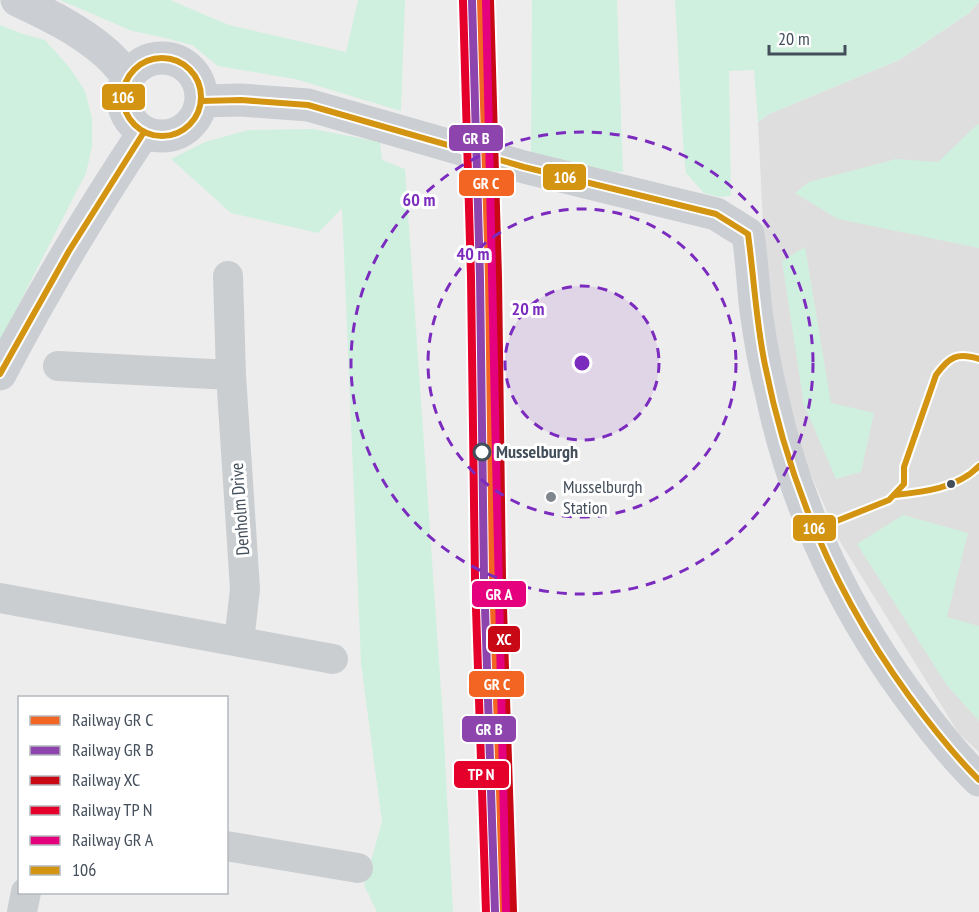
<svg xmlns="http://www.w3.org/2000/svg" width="979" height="912" viewBox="0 0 979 912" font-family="'PT Sans Narrow',sans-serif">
<rect width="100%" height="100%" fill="#eeeded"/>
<path fill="#dfdedf" d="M979 2V752L959 734 839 540 780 402 766 285 758 122 769 114 899 60 969 13Z"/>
<path fill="#cff0de" d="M60 0H170L229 25 346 52 358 0H405L401 111 295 79 218 66 192 45 157 36 132 31Z
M532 0H617L623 172 605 171 531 158Z
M675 0H979V2L969 13 899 60 769 114 758 122 754 70 729 71 731 196 719 197 704 193 686 173 684 157Z
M0 25 20 33 45 40 70 68 85 91 92 118V147L86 173 0 341Z
M979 123V248L838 219 795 193 809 182 896 159 938 162Z
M313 129 380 142 382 160 405 169 443 719 453 912H377L364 885 382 822 361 663 342 208 318 233 231 213 171 159 205 142 248 130Z
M805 247 831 403 874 413 861 472 836 479 804 405 782 261Z
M903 515 968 533 947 617 979 626V721L946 684 857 544Z"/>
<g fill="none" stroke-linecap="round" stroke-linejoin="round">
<path stroke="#cbced1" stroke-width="30" d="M228 276 231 375 245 589 239 642
M58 366 231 375
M0 598 333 659
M226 846 358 868
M22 912 26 892"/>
<path stroke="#cbced3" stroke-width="33" d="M17 0C49 15 80 30 106 53 114 60 121 69 129 77
M123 97a39 39 0 1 1 78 0a39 39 0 1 1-78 0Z
M201 101 241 100 308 105 524 167 716 214 748 234C752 260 753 286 756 311 760 340 765 368 772 396 796 510 849 619 920 711 938 735 957 759 979 780
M0 374C44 290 92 210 144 132"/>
<g stroke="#fff" stroke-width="10">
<path id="bus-1" d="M123 97a39 39 0 1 1 78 0a39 39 0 1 1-78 0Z
M201 101 241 100 308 105 524 167 716 214 748 234
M748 234C754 278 756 322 765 365 789 486 836 596 909 696 931 726 953 754 979 780
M0 374 69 251 144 132
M895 495C924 492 958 488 979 466
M814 530 889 500 904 484V467L936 375C949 357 957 352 979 359"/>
</g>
<use href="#bus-1" stroke="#d39412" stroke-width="6"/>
<g stroke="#fff" stroke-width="12">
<path id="rail-1" d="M481 0 489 277 493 577 504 912"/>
</g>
<g stroke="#fff" stroke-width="12">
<path id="rail-2" d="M472 0 480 277 484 577 495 912"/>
</g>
<g stroke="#fff" stroke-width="12">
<path id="rail-3" d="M490 0 498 277 502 577 513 912"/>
</g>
<g stroke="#fff" stroke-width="12">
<path id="rail-4" d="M463 1 471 277 475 578 486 912"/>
</g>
<g stroke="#fff" stroke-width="12">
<path id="rail-5" d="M486 0 506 912"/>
</g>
<use href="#rail-1" stroke="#f26522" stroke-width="8"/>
<use href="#rail-2" stroke="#8e44ad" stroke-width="8"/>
<use href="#rail-3" stroke="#c80815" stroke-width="8"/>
<use href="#rail-4" stroke="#e4002b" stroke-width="8"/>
<use href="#rail-5" stroke="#e5007d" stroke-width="8"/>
</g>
<circle cx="582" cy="363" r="77" fill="#7b2cbf" fill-opacity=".12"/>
<g fill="none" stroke="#7b2cbf" stroke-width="3" stroke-dasharray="10 8">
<circle cx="582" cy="363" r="77"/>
<circle cx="582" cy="363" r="154"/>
<circle cx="582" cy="363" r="231"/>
</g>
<circle fill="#fff" stroke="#434e5b" stroke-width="3" cx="482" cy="452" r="8"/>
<circle fill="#434e5b" stroke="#fff" stroke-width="2" cx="951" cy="484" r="5"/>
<circle fill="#7f868e" stroke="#fff" stroke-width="2" cx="551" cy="497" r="6"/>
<g text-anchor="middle" stroke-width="6" stroke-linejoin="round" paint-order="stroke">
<g font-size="18" font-weight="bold" fill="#434e5b" stroke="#fff" text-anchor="start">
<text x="496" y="458">Musselburgh</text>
</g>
<g font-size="18" fill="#434e5b" stroke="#fff" text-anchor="start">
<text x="563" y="493">Musselburgh<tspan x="563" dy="21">Station</tspan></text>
</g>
<g font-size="18" fill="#434e5b" stroke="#fff">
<text transform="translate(240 509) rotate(-94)" y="6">Denholm Drive</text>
</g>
</g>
<circle cx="582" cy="363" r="9" fill="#7b2cbf" stroke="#fff" stroke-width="3"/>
<g font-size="18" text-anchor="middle" font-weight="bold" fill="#7b2cbf" stroke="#fff" stroke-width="6" stroke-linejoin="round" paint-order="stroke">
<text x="419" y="206">60 m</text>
<text x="473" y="260">40 m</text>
<text x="528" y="315">20 m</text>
</g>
<g stroke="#fff" stroke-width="2">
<rect x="101" y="83" width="45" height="28" rx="6" fill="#d39412"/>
<rect x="448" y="124" width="56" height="28" rx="6" fill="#8e44ad"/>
<rect x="542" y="163" width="45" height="28" rx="6" fill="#d39412"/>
<rect x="458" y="169" width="57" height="28" rx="6" fill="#f26522"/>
<rect x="792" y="514" width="45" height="28" rx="6" fill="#d39412"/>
<rect x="471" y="580" width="56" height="28" rx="6" fill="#e5007d"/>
<rect x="487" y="625" width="34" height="28" rx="6" fill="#c80815"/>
<rect x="468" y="670" width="57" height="28" rx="6" fill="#f26522"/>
<rect x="461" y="715" width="56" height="28" rx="6" fill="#8e44ad"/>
<rect x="453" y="760" width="57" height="29" rx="6" fill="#e4002b"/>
</g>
<g font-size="16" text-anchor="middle" font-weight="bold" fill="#fff">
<text x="123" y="103">106</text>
<text x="476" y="144">GR B</text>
<text x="565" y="183">106</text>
<text x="486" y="189">GR C</text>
<text x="814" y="534">106</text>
<text x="499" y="600">GR A</text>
<text x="504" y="645">XC</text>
<text x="497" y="690">GR C</text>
<text x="489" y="735">GR B</text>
<text x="481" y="780">TP N</text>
</g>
<rect x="18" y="696" width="210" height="198" fill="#ffffff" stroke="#b4b8bd" stroke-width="1.5"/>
<rect x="30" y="716" width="30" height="9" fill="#f26522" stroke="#b4b8bd" stroke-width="1.5"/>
<text x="72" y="726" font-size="18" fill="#434e5b">Railway GR C</text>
<rect x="30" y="746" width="30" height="9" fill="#8e44ad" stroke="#b4b8bd" stroke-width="1.5"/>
<text x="72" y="756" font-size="18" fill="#434e5b">Railway GR B</text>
<rect x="30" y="776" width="30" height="9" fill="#c80815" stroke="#b4b8bd" stroke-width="1.5"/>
<text x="72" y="786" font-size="18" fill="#434e5b">Railway XC</text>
<rect x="30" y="806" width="30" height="9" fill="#e4002b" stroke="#b4b8bd" stroke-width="1.5"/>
<text x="72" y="816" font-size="18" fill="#434e5b">Railway TP N</text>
<rect x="30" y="836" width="30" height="9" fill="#e5007d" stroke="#b4b8bd" stroke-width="1.5"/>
<text x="72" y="846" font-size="18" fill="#434e5b">Railway GR A</text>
<rect x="30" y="866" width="30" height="9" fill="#d39412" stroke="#b4b8bd" stroke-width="1.5"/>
<text x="72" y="876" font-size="18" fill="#434e5b">106</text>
<path d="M769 45v9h76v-9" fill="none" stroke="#434e5b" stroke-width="3"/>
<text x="778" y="45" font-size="18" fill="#434e5b" stroke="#ffffff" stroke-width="4.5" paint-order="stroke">20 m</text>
</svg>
